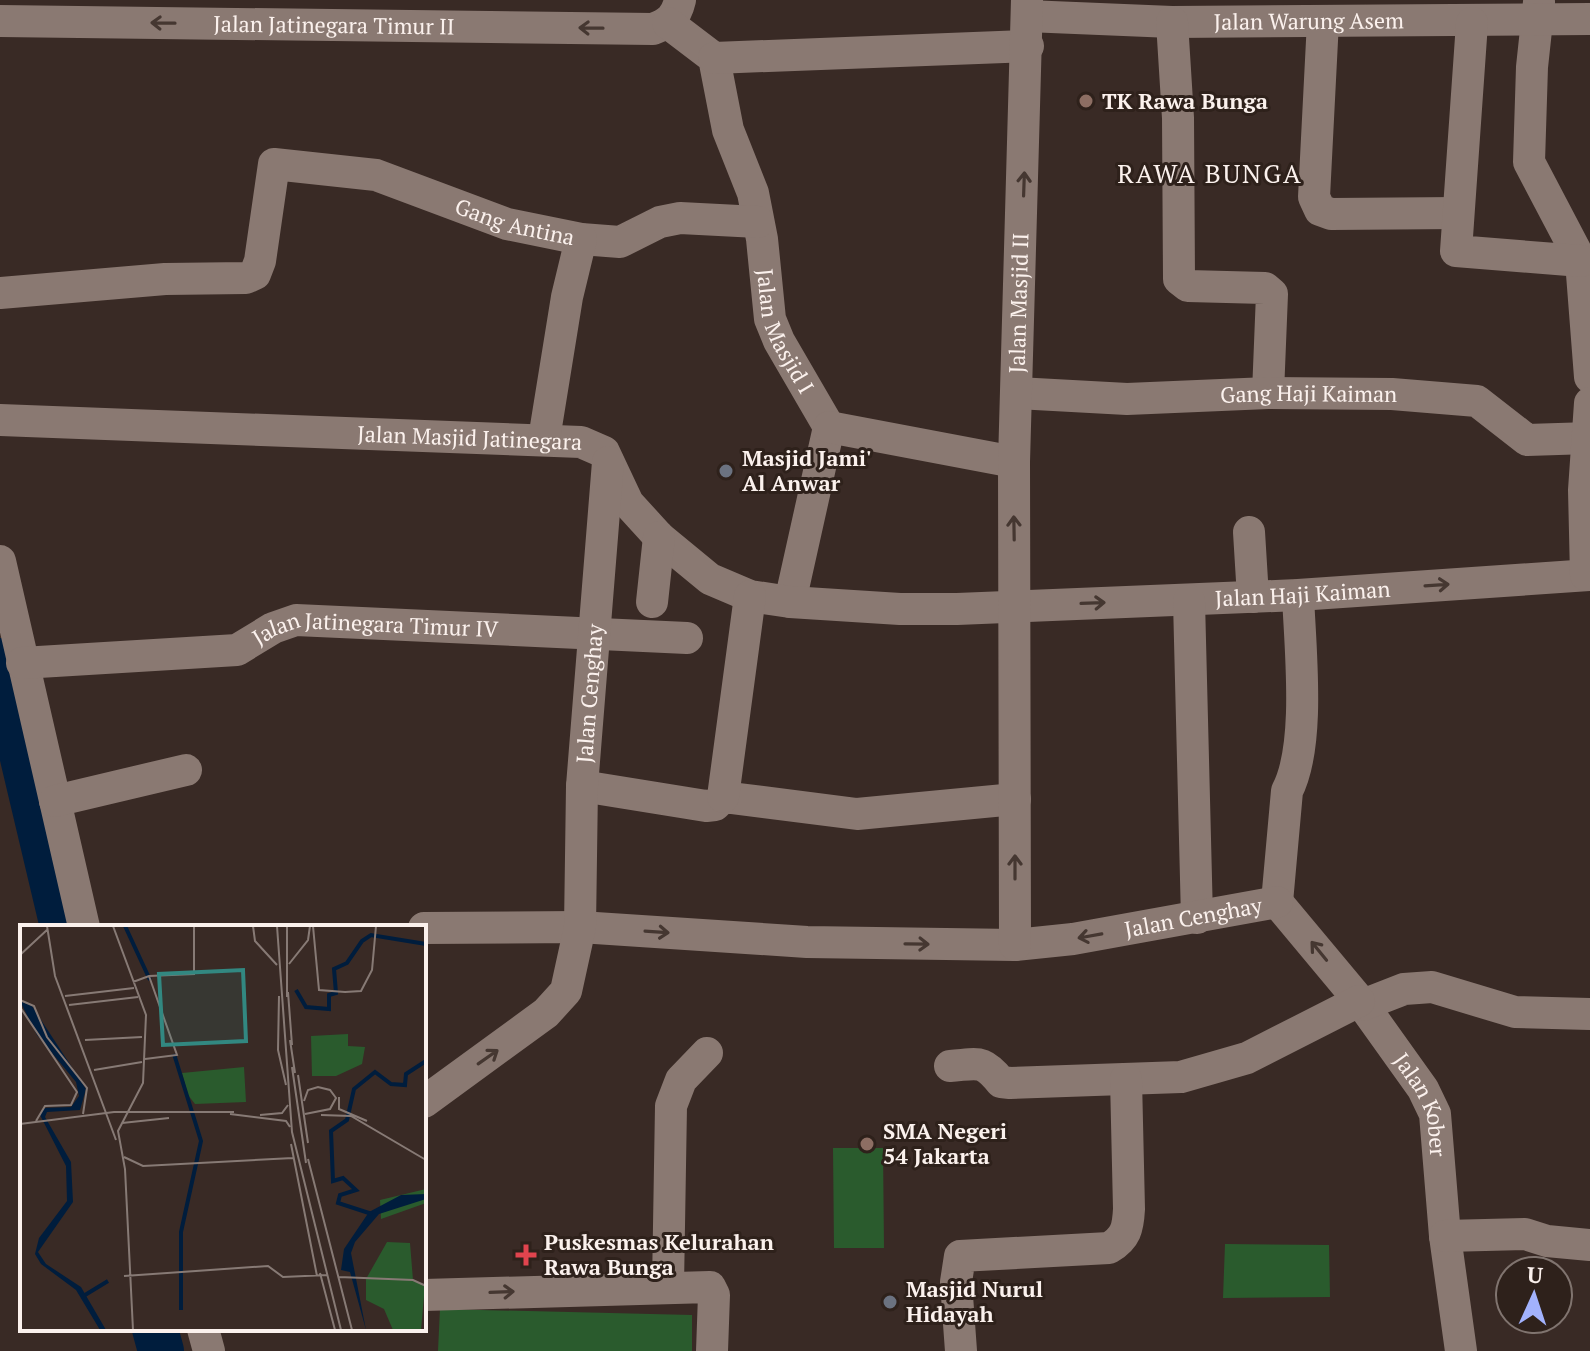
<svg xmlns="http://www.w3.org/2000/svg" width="1590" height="1351" viewBox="0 0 1590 1351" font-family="'PT Serif',serif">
<rect width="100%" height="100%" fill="#392a25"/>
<path fill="#2a5b2d" d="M833 1148H883L884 1248H834Z
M1225 1244 1329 1245 1330 1297 1223 1298Z
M440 1309 692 1315V1351H438Z"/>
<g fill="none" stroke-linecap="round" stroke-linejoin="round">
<path stroke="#001d3d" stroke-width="46" d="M0 661 63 927
M155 1329 161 1351"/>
<g stroke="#8a7972" stroke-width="32">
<path d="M1539 2 1532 67 1529 162 1581 261 1590 377"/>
<path id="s1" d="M1027 16 1172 22 1590 19"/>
<path id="s2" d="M0 21 653 29C669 23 676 17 680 0"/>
<path d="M1323 21 1314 197 1320 210 1331 214 1458 213"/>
<path d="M1172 22 1178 118 1179 279 1188 286 1265 288 1272 294 1268 393"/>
<path id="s3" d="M668 23 714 58 728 130 753 193 762 239 770 319 779 341 829 427 790 602"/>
<path d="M1472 23 1456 251 1581 261"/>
<path d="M714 58 1028 46"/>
<path id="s4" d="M0 293 165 279 246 278 255 274 260 261 274 164 376 175 507 224 581 239 620 242 660 222 680 218 758 222"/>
<path id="s5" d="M1017 393 1127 399 1268 393 1392 394 1477 401 1527 440 1590 438"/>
<path id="s6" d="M0 420 581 442 604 452 628 503 659 537 710 579 750 596 790 602 900 609H957L1298 595 1590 575"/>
<path d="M829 427 1014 462"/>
<path d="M544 439 567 297 581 239"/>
<path d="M1249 532 1253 597"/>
<path d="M0 561 84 927"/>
<path d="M1586 575 1584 490 1590 403"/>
<path d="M1189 601 1197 918"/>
<path d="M652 602 659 537"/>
<path id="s7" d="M22 663 237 650 273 628 296 620 687 638"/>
<path d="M582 786 706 806 715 805 723 797 857 814 1015 799"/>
<path d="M723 797 750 596"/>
<path d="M55 801 186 770"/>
<path id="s8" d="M1277 902 1363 1005 1423 1089 1435 1114 1445 1236 1461 1351"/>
<path d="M1277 902 1287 791C1311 745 1300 648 1298 595"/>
<path id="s9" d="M424 928 580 927 807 942 1015 945 1073 939 1277 902"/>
<path id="s10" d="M1015 945 1014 462 1027 0"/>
<path d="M1363 1005 1404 989 1432 987 1515 1012 1590 1014"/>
<path d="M950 1066C979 1064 982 1059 1001 1082L1010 1083 1181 1077 1247 1058 1359 1001"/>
<path id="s11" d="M424 1102 546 1013 566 991 580 927 582 786 608 462"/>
<path d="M1445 1236 1525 1234 1547 1241 1590 1245"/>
<path d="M668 1286 671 1106 681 1080 707 1053"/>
<path d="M424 1295 710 1287 714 1295 712 1351"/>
<path d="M203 1329 209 1351"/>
<path d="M961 1351 956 1282 960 1256 1109 1248C1126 1238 1128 1228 1129 1209L1126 1079"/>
</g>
</g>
<defs><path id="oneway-shaft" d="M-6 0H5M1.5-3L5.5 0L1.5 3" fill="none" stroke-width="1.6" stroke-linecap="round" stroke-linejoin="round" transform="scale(2)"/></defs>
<g stroke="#453731">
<use href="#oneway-shaft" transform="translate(163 23) rotate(-179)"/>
<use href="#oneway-shaft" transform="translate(591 28) rotate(-179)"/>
<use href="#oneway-shaft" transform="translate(1024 184) rotate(-88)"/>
<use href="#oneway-shaft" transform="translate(1014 528) rotate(-91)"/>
<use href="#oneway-shaft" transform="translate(1437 585) rotate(-4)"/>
<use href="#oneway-shaft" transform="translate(1093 603) rotate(-2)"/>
<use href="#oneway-shaft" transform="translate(1015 867) rotate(-90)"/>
<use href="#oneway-shaft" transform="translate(657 932) rotate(4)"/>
<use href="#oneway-shaft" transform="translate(1090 936) rotate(170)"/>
<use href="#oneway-shaft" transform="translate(917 944) rotate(1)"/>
<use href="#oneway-shaft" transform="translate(1319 951) rotate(-129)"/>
<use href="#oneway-shaft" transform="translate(488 1057) rotate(-35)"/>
<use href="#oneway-shaft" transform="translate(502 1292) rotate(-2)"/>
</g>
<g fill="#8d6e63" stroke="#2e211b" stroke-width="3">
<circle cx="1086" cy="101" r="8"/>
<circle cx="867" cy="1144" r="8"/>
</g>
<g fill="#6b7280" stroke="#2e211b" stroke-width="3">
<circle cx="726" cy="471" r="8"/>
<circle cx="890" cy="1302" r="8"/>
</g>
<path fill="#e0444e" stroke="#2e211b" stroke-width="3" d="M522 1243h8v8h8v8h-8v8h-8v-8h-8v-8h8z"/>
<g text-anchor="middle" stroke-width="6" stroke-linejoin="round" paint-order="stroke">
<g font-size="22" fill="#fbf1ed" stroke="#2e211b">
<text dy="8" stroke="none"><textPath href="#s1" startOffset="282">Jalan Warung Asem</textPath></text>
<text dy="8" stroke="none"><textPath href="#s2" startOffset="334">Jalan Jatinegara Timur II</textPath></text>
<text dy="8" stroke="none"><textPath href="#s4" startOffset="618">Gang Antina</textPath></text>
<text dy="8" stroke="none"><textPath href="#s10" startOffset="642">Jalan Masjid II</textPath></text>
<text dy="8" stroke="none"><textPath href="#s3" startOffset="342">Jalan Masjid I</textPath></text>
<text dy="8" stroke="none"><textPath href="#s5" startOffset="292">Gang Haji Kaiman</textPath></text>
<text dy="8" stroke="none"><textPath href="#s6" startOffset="470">Jalan Masjid Jatinegara</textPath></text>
<text dy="8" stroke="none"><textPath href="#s6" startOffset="1372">Jalan Haji Kaiman</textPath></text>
<text dy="8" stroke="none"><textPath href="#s7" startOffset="360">Jalan Jatinegara Timur IV</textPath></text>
<text dy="8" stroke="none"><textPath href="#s11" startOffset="480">Jalan Cenghay</textPath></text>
<text dy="8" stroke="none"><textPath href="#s9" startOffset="772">Jalan Cenghay</textPath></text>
<text dy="8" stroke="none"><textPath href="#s8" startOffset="252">Jalan Kober</textPath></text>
</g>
<g font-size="22" font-weight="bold" fill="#fbf1ed" stroke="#2e211b" text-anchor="start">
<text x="1102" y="109">TK Rawa Bunga</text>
<text x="742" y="466">Masjid Jami'<tspan x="742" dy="25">Al Anwar</tspan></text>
<text x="883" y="1139">SMA Negeri<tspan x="883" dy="25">54 Jakarta</tspan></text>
<text x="544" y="1250">Puskesmas Kelurahan<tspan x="544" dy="25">Rawa Bunga</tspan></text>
<text x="906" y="1297">Masjid Nurul<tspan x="906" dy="25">Hidayah</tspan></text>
</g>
<g font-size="26" letter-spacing="2" fill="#fbf1ed" stroke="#2e211b">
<text x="1210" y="183">RAWA BUNGA</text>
</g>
</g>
<g transform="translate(20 925)">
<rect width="406" height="406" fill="#392a25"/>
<path d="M328 109V121L345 122 342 139 316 151H292L291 111ZM224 142 226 177 175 179 168 170 162 148ZM406 264V278L361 294 360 275ZM367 317 390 318 393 355 405 360 401 405H373L364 384 346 375V354Z" fill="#2a5b2d"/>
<path d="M0 76 12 81 66 164 60 185 27 187 25 192 51 237 53 277 18 327 26 339 61 362 86 405H80L56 365 21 339 15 329 19 313 47 276 46 241 20 190 24 183 51 182 59 171 56 157 17 110ZM406 269V274L359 289 335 317 331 328 346 405 330 347 321 345 324 324 349 287 381 270Z" fill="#001d3d"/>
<path fill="none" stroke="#001d3d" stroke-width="4" d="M105 1 130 55M276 65 286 82 309 84V70L316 68 314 44 327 38 342 16 351 10 406 19M154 129 181 216 161 307V385M352 289 318 278 320 270 336 265 323 253 313 256 311 206 327 195 334 164 355 147 371 159 385 160 386 149 406 136M65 370 88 356"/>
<path fill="none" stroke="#877a75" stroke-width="2" d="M27 1 35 51 96 215M93 1 126 90 123 158 98 206 105 244 113 405M233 1 235 16 257 40M257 1 272 207 321 405M267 1V72M293 1 299 65 325 67 341 66 352 45 356 1M0 30 28 4M269 39 288 15 290 1M113 57 129 51 174 49V1M268 67 272 120M45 71 114 63M259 71 258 125 266 160M0 75 14 81 27 112 67 163 63 189M49 80 118 72M0 82 57 167 51 180 25 181 16 196M65 115 122 112M270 115 275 148M125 134 157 130 129 51M272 142 286 238M74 145 122 137M278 150 288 218M319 172V184L347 196M284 176 288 165 298 162 310 165 316 173 310 184 285 189M210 189 266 196 270 202M240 190 262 188 268 180M301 190 331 191 406 235M102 198 149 193M0 199 94 187H214M271 219 297 351M104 232 123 241 273 233M288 234 332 405M300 348 315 405M104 351 248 341 263 352 307 350M319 352 393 355 406 361"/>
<path fill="#328881" fill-opacity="0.15" stroke="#328881" stroke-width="4" d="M223 45 226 116 143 120 139 49Z"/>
<rect width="406" height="406" fill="none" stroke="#fbf1ed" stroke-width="4"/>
</g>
<g transform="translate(1534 1295) rotate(3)"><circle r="38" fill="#2e211b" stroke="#80746f" stroke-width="2"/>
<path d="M0-6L14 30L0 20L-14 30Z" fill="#a2b2fd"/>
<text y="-12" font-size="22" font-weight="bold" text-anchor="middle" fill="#fbf1ed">U</text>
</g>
</svg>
